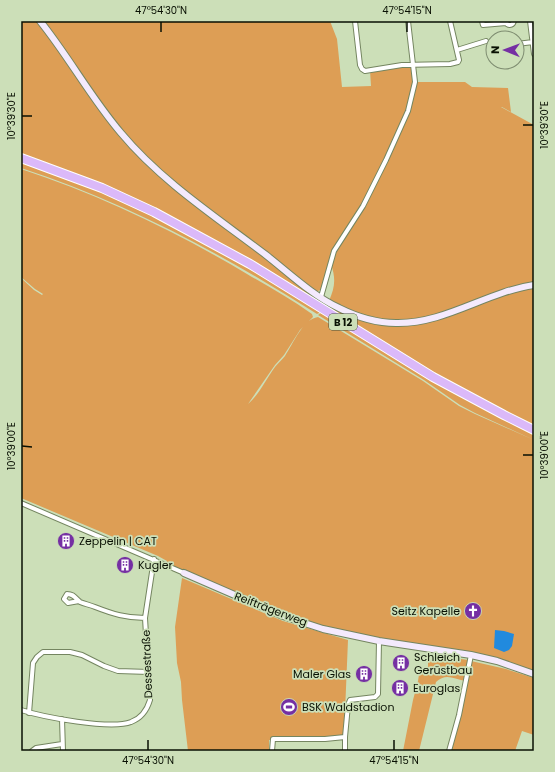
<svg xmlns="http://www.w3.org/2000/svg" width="555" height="772" viewBox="0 0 555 772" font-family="Poppins,sans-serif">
<rect width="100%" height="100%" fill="#ccdfb8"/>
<path fill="#dd9e55" d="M21 21H38C64 53 83 91 110 123 155 178 215 220 272 263 293 279 314 298 338 310 359 320 380 325 403 325L404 322 371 319 356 315 329 301C335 287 336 279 331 264L329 263 322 289 316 292 158 170 122 132 84 82 42 21H330L337 39 342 87 371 86 370 70 411 65H414L415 82H465L472 87 508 88 511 112 502 107H501L534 125V427L435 374 230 249 189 227 132 199 102 186 71 173 21 156Z
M21 161C65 178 111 194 153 215 210 245 266 278 321 312L317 314C224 255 126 202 21 168Z
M21 169C100 195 175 231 247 274 269 287 291 299 312 314L313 317 300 330 284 355 275 365 248 404C259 395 266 379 275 367 278 363 282 360 285 356 293 344 303 319 318 317L423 381 459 406 475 414 534 440V671L497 660 337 630 284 614 166 563 167 561 158 556 21 498V278L34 290 42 295 43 294 35 289 21 277Z
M322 312 534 433V440L475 413 460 405 424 380 318 315Z
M182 578 283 621 348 640 344 736 269 740V751H188L182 700 181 682 177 663 175 627Z
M428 655 469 660 465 681C453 678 445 673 436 682L419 751H403L413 700 418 681 420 668 428 669Z
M471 661 506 669 534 678V735L522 731 515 751H450Z"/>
<path fill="#218ade" d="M495 630 504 631 514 634 512 646 509 650 504 652 494 648Z"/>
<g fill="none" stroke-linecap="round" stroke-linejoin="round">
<g stroke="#748560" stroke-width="6">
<path id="street" d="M355 21 360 65 362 69 365 71 402 65 450 64 458 62 459 60 450 21
M482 21 483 25 506 23
M505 21 507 24C510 26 513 25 514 21
M530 21 534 54
M517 44 533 42
M457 50 486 41
M321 297 334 251 363 206 386 160 408 111 415 82 408 21
M21 503 184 573
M79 601 68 603 64 599 67 594C74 594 75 598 80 602 85 604 90 605 95 607 113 614 126 618 145 618
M21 710C43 717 111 730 131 722 142 718 147 710 150 700L145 618 154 559
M29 713 33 663 37 657 43 652H70L82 655 104 666 118 671 149 672
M62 719 63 751
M345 737 348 705 350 700 375 697 378 694 379 641
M32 751 36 748 62 744
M272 751 273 739H325L345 737V751
M449 751 459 715 471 655"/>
</g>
<g stroke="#748560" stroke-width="8">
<path id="secondary" d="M40 21C69 57 91 98 121 133 161 181 216 217 266 255 289 273 313 296 339 308 357 317 376 323 396 323 445 324 486 292 534 285
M184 573 283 616 323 629 379 641 471 655 497 661 534 674"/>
</g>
<g stroke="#fff" stroke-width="10">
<path id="highway" d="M21 158 102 188 154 212 250 264 433 377 504 415 534 430"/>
</g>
<use href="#street" stroke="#fff" stroke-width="4"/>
<use href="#secondary" stroke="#f4eafd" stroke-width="6"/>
<use href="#highway" stroke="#dbb9f9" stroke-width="8"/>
</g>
<path fill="none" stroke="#091003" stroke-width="1.5" d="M161 32V22M407 32V22M22 116H32M523 125H533M22 446 32 447M523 455H533M148 750V740M394 750V740"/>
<defs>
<g id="building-disc" transform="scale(0.9)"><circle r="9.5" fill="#752fa3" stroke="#ccdfb8"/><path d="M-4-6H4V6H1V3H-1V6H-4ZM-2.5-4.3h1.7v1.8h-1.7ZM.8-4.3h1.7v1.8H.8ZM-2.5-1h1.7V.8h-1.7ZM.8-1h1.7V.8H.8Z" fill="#fff"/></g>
<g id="church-disc" transform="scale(0.9)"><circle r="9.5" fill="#752fa3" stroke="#ccdfb8"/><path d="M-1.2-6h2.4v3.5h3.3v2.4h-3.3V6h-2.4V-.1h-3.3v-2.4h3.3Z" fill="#fff"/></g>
<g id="stadium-disc" transform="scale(0.9)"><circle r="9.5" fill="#752fa3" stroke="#ccdfb8"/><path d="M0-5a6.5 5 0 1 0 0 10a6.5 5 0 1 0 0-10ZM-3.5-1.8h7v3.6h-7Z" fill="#fff"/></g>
</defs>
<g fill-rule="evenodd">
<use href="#building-disc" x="66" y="541"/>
<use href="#building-disc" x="125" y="565"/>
<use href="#church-disc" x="473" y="611"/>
<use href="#building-disc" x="401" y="663"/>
<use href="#building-disc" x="364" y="674"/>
<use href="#building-disc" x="400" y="688"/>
<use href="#stadium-disc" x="289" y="707"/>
</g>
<g text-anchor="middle" stroke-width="3.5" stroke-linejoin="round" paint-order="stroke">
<rect fill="#ccdfb8" stroke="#444e39" stroke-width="1" x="329" y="314" width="28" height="16" rx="3"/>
<g font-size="10" font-weight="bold" fill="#091003">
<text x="343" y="326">B 12</text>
</g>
<g font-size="11" fill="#091003" stroke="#ccdfb8" text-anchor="start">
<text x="79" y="545">Zeppelin | CAT</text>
<text x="138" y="569">Kugler</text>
<text x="460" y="615" text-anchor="end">Seitz Kapelle</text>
<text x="414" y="661">Schleich<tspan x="414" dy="13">Gerüstbau</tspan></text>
<text x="351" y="678" text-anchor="end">Maler Glas</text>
<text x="413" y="692">Euroglas</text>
<text x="302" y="711">BSK Waldstadion</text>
</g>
<g font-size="11" fill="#091003" stroke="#ccdfb8">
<text transform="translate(271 609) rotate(21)" y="4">Reifträgerweg</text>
<text transform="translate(147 664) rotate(-92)" y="4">Dessestraße</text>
</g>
</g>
<rect width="555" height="772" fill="none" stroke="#ccdfb8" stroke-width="44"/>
<g transform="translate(505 50) rotate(271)"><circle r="19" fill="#ccdfb8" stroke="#7e8c70"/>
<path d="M0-3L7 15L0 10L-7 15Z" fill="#752fa3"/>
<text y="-6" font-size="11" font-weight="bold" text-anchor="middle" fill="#091003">N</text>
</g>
<rect x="22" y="22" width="511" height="728" fill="none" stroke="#091003" stroke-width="1.5"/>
<g font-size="10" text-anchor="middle" fill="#091003">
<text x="161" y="14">47°54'30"N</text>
<text x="407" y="14">47°54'15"N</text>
<text transform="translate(11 116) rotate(-90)" y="4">10°39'30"E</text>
<text transform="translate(544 125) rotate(-90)" y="4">10°39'30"E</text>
<text transform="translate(11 446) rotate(-90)" y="4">10°39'00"E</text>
<text transform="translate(544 455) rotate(-90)" y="4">10°39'00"E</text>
<text x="148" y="764">47°54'30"N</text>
<text x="394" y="764">47°54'15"N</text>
</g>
</svg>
